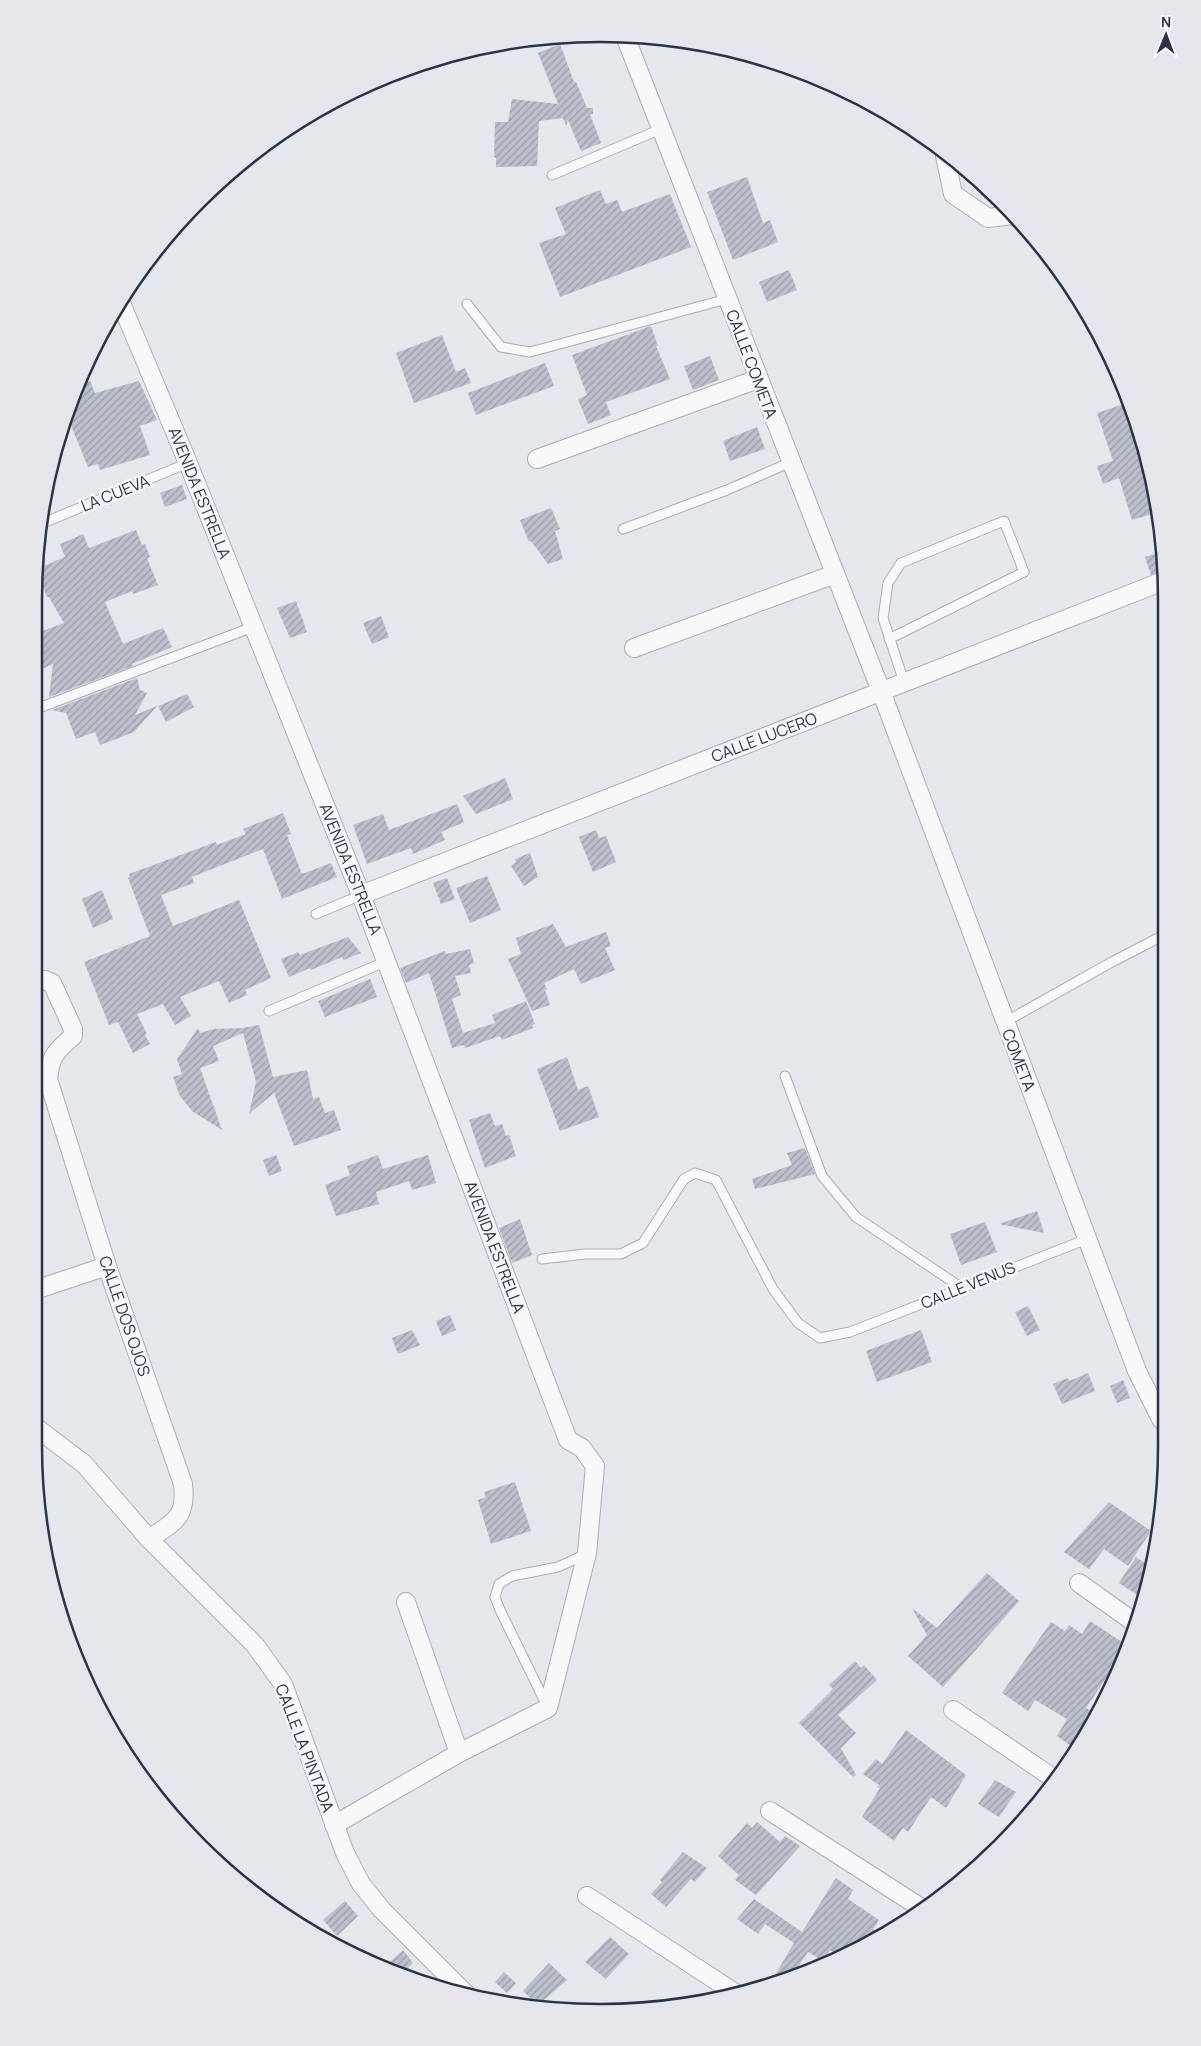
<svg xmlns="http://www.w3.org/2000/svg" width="1201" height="2046" viewBox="0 0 1201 2046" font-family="Manrope,sans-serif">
<defs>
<pattern id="building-hatch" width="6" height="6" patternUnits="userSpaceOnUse" patternTransform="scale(1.25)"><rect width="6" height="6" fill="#bbc0ca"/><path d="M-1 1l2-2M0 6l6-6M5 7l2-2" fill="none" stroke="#989da6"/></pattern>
</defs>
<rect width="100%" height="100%" fill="#e4e7ec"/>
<path fill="url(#building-hatch)" d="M560 44 574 82H576L587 108H593V114H590L601 143 581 151 568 120 566 126 563 118 539 121 537 166 496 167V158L494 157 495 122H508L512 99 558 104 538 53Z
M747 177 763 223 770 220 778 242 733 260 707 192Z
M600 190 606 204 617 200 622 212 670 194 691 247 560 297 539 243 566 234 555 208Z
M789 270 797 290 767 302 759 282Z
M651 326 658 346H656L670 379 606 402 611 415 588 424 578 399 587 395 572 355Z
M442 335 456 372 465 368 471 383 414 403 396 353Z
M710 356 719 380 693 390 684 366Z
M545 363 554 386 476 415 468 393Z
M90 381 95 393 139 381 157 420 140 426 150 455 100 470 98 464 88 467 66 413 81 384Z
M1130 402 1137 419 1156 513 1132 520 1119 478 1103 484 1097 466 1113 461 1097 413Z
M757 427 765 449 730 461 723 441Z
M182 485 187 499 165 507 160 493Z
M551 508 560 529 555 531 563 559 548 564 531 541 529 542 520 520Z
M136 530 142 545 145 544 150 557 147 558 158 585 133 594 132 591 105 602 123 644 163 628 172 647 132 664 133 666 49 697 53 664 35 672V634L64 623 49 597H47L36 569 65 557 60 544 83 534 89 548Z
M1164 551 1166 570 1151 575 1145 557Z
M296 601 307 632 290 638 277 608Z
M381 616 389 637 372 644 363 623Z
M137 678 140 690 147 693 135 715 157 706 134 732 100 745 95 732 76 739 66 713 52 710Z
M187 694 194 707 166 722 158 706Z
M505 778 513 799 476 814 463 796Z
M457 804 464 822 441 832 445 840 413 854 411 848 367 864 353 825 383 814 389 830Z
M283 813 291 834 287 835 302 874 331 863 337 877 282 899 263 849 192 877 194 883 161 895 173 926 239 900 271 978 245 990 247 995 229 1003 219 981 180 997 191 1016 175 1025 163 1004 137 1014 147 1034 145 1035 150 1044 133 1053 118 1022 109 1025 84 962 150 936 128 878 130 877 129 874 216 842 217 845 246 834 243 829Z
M596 830 599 838 606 836 616 862 593 872 579 837Z
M530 853 538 877 524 886 511 866 516 862 515 859Z
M487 876 501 910 470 923 456 888Z
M447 878 455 899 441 904 433 883Z
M102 890 113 919 93 928 82 899Z
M553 924 566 947 606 932 611 946 605 948 615 970 581 984 574 969 544 983 547 989 545 990 550 1005 532 1011 508 959 521 954 516 938Z
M348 937 361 953 343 960 342 957 311 970 310 968 289 977 281 959 298 952 300 955Z
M470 949 474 963 469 965 471 973 455 976 461 995 452 999 463 1033 495 1023 492 1015 526 1001 535 1024 532 1025 533 1028 502 1040 500 1036 465 1048 464 1045 452 1048 429 973 406 983 400 968 445 951 446 954Z
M370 979 377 997 325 1017 318 1001Z
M259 1025 273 1077 307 1070 313 1099 319 1097 325 1113 334 1110 341 1130 294 1146 274 1093 249 1114 256 1082 243 1033 213 1046 219 1061 200 1068 222 1130 192 1111 180 1096 173 1077 182 1074 177 1059 198 1028 200 1033 214 1029 243 1028Z
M567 1057 578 1090 588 1086 599 1117 560 1131 537 1069Z
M490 1113 495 1126 502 1124 506 1136 509 1135 516 1156 485 1168 469 1120Z
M805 1148 815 1174 755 1189 752 1179 792 1165 787 1153Z
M276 1155 282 1171 269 1176 263 1160Z
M378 1155 383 1169 428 1155 436 1183 412 1190 409 1181 376 1192 379 1204 336 1216 325 1185 350 1175 347 1166Z
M1037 1211 1044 1233 999 1224Z
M520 1219 532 1255 512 1263 499 1228Z
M985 1222 997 1252 961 1265 950 1234Z
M1028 1306 1040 1330 1027 1336 1015 1312Z
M450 1315 456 1330 442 1336 436 1321Z
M412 1330 420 1345 398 1354 392 1338Z
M921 1330 932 1362 877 1382 866 1351Z
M1088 1373 1095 1391 1062 1404 1053 1384 1068 1378 1069 1381Z
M1123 1380 1130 1398 1117 1403 1110 1386Z
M515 1482 531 1531 491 1544 478 1500 486 1497 484 1492Z
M1109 1502 1151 1531 1128 1566 1104 1549 1089 1569 1064 1552Z
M1136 1557 1149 1566 1145 1586 1139 1596 1119 1583Z
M987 1573 1019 1601 943 1687 908 1656 927 1635 912 1608 937 1628Z
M1090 1621 1128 1646 1111 1681 1106 1678 1086 1708 1095 1713 1087 1730 1084 1728 1071 1746 1057 1736 1067 1719 1035 1700 1028 1711 1002 1693 1051 1622 1065 1631 1069 1625 1082 1634Z
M855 1661 861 1668 864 1665 877 1680 838 1715 856 1733 841 1748 856 1775 853 1777 799 1723 833 1689 829 1685Z
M906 1730 966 1775 946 1808 931 1797 908 1832 903 1828 894 1841 862 1817 880 1788 877 1787 879 1785 863 1774 876 1759 882 1764Z
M995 1780 1016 1792 999 1817 978 1804Z
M757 1822 780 1842 785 1836 800 1846 756 1895 735 1880 739 1875 718 1856 747 1823 752 1828Z
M683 1852 707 1868 695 1882 691 1879 666 1907 651 1894 662 1882 660 1880Z
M836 1878 853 1890 848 1899 879 1920 873 1929 881 1935 841 1958 830 1950 823 1961 808 1952 790 1979 769 1985 794 1943 765 1924 758 1934 737 1919 754 1899 802 1932Z
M345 1901 358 1916 337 1936 323 1920Z
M610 1937 629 1954 606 1979 585 1962Z
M403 1950 413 1963 401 1974 386 1966Z
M549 1963 567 1980 538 2005 523 1991Z
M504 1972 516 1983 507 1993 495 1982Z"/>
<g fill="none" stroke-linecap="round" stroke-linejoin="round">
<g stroke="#a9aeb7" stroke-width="11">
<path id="service" d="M552 175 661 129
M467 304 501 347 530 352 727 299
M43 523 188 463
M623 529 727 490 791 462
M889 639 1024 572 1004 521 901 563 888 583 883 618 904 682
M36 709 253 627
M316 914 361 895
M269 1011 387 961
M1005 1022 1110 963 1166 934
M785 1076 822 1176 856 1217 962 1288
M542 1259 585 1254H621L643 1243 684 1179 695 1173 716 1180 773 1289 798 1323 820 1338 850 1332 1087 1239
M547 1706 500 1610 495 1597 499 1584 512 1576 558 1567 586 1554"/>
</g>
<g stroke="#a9aeb7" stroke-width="20">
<path id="minor" d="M625 36 881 691 1137 1371 1161 1419 1166 1424
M945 156 953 194 988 218 1013 215
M121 303 188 463 361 895 568 1440 582 1448 595 1466 587 1553 548 1708 459 1753 334 1825
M537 459 758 379
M634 648 835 574
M361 895 1166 580
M37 982 45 980 52 983 73 1029V1036C55 1053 51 1054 48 1079L107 1266 183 1484C187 1518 174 1522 149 1539
M38 1289 107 1266
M38 1429 84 1464 149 1539 255 1645 283 1684 345 1853 361 1884 382 1910 468 1996
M1079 1583 1138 1625
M406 1602 459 1753
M953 1710 1056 1780
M770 1811 923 1909
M587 1896 735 1993"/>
</g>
<use href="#service" stroke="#f7f8fa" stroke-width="9"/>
<use href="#minor" stroke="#f7f8fa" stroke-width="18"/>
</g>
<g text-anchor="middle" stroke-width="5" stroke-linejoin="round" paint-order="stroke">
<g font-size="16" fill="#2b3445" stroke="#f4f6f9">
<text transform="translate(752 364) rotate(69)" y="6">CALLE COMETA</text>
<text transform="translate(115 493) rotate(-22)" y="6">LA CUEVA</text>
<text transform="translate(200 493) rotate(68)" y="6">AVENIDA ESTRELLA</text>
<text transform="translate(764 737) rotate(-21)" y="6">CALLE LUCERO</text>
<text transform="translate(351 869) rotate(68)" y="6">AVENIDA ESTRELLA</text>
<text transform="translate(1019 1060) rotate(69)" y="6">COMETA</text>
<text transform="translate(495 1247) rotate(69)" y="6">AVENIDA ESTRELLA</text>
<text transform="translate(968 1285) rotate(-22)" y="6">CALLE VENUS</text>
<text transform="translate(125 1316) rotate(71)" y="6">CALLE DOS OJOS</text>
<text transform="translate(305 1748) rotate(69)" y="6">CALLE LA PINTADA</text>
</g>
</g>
<path d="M0 0H1201V2046H0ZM600 42H600A558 558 0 0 1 1158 600V1446A558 558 0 0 1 600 2004H600A558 558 0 0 1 42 1446V600A558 558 0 0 1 600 42Z" fill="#e4e6eb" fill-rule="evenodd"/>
<path fill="none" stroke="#2b3445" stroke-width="2.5" d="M600 42H600A558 558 0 0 1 1158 600V1446A558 558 0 0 1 600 2004H600A558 558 0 0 1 42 1446V600A558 558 0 0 1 600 42Z"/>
<g transform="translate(1166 35) rotate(1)" stroke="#f4f6f9" stroke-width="4" paint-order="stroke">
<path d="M0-4L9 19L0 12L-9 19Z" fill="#2b3445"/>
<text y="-8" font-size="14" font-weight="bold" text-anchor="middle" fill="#2b3445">N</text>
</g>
</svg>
